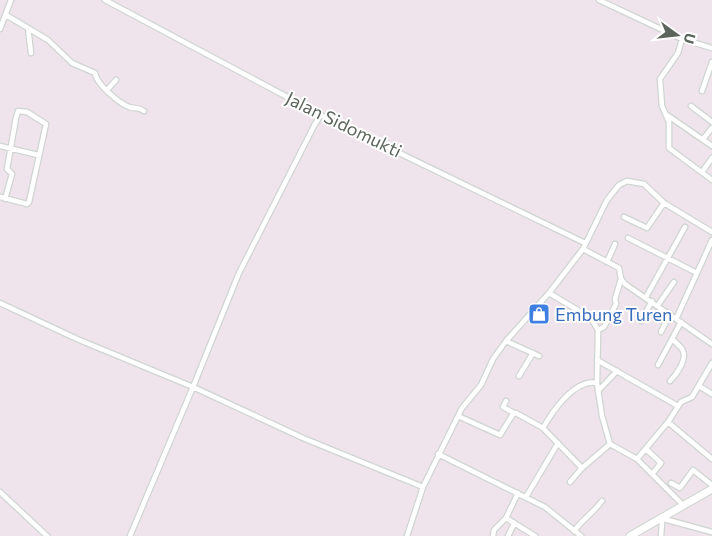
<svg xmlns="http://www.w3.org/2000/svg" width="712" height="536" font-family="Commissioner,sans-serif">
  <rect width="100%" height="100%" fill="#efe3ec"/>
  <g fill="none" stroke-linecap="round" stroke-linejoin="round">
    <g stroke="#cfd6d0" stroke-width="7">
      <path id="street" d="M105 0 321 115 585 243
        M599 0 682 39 712 48
        M6 15 48 40 72 63 95 73C96 84 119 103 129 107 135 109 138 107 144 111
        M28 28 31 53
        M0 29 11 0
        M682 39 678 53 660 79 662 106 669 122V148L712 180
        M107 90 116 80
        M702 91 712 62
        M691 106 712 122
        M667 115 712 146
        M703 139 712 128
        M0 146 38 155
        M702 172 712 158
        M0 197 27 204 29 202 46 124 27 112 18 111 16 118 7 169 12 174 5 199
        M624 217 647 228 664 203
        M628 238 697 273
        M583 249 619 268 621 279 625 284 712 344
        M607 262 615 244
        M549 293 591 318 598 330 597 383 602 416 610 444 637 459 683 505
        M646 297 685 227
        M0 303 77 339 193 387 239 273 315 124 321 115
        M658 305 674 282
        M676 319 712 240
        M641 321 652 301
        M598 330 604 327 616 304 615 299 621 279
        M661 332 670 314
        M672 339 681 322
        M506 341 539 356
        M597 360 678 406
        M658 365 672 339C675 342 682 347 683 351 687 360 676 375 670 381
        M519 376 533 353
        M699 386 712 394
        M598 391 617 371
        M506 401 503 407 514 413
        M458 416 500 435 513 414 516 413 543 428 582 468
        M668 422 712 459
        M543 428C552 412 575 378 597 383
        M646 449 661 463 652 474
        M438 454 545 507 581 536
        M637 459 668 422 681 402 692 397 712 363
        M570 482 582 468 610 444
        M671 483 680 488 693 470 712 485
        M0 492 47 536
        M526 497 558 443
        M506 518 535 536
        M664 519 712 532
        M574 531C583 519 593 513 602 501
        M130 536 193 387 303 438 423 487
        M407 536 423 487 462 408 481 385 493 359 506 341 549 293 583 249 607 200 619 185 627 181 644 184 664 203 712 232
        M493 536 494 530 506 518 518 493
        M508 536 514 524
        M661 536 662 523"/>
    </g>
    <g stroke="#cdd7ce" stroke-width="9">
      <path id="secondary" d="M630 536 712 489"/>
    </g>
    <use href="#street" stroke="#fff" stroke-width="4.5"/>
    <use href="#secondary" stroke="#fff" stroke-width="7"/>
  </g>
  <defs>
    <g id="shop-square" transform="scale(1.125)"><rect x="-9" y="-9" width="18" height="18" rx="4" fill="#3f7fe0" stroke="#fff"/><path d="M-5-2.5h2.3a2.7 3.5 0 0 1 5.4 0H5L5.5 6h-11ZM-1.5-2.5h3a1.5 2.3 0 0 0-3 0Z" fill="#fff"/></g>
  </defs>
  <g fill-rule="evenodd">
    <use href="#shop-square" x="539" y="314"/>
  </g>
  <g text-anchor="middle" dominant-baseline="central" stroke-width="4" stroke-linejoin="round" paint-order="stroke">
    <g font-size="18" fill="#5b655b" stroke="#fff">
      <text transform="translate(344 124) rotate(26)">Jalan Sidomukti</text>
    </g>
    <g font-size="18" fill="#366cbe" stroke="#fff" text-anchor="start">
      <text x="555" y="314">Embung Turen</text>
    </g>
  </g>
  <g transform="translate(677 35) rotate(105)" stroke="#ffffff" stroke-width="4" paint-order="stroke">
  <path d="M0-4L9 19L0 12L-9 19Z" fill="#5b655b"/>
  <text y="-8" font-size="14" font-weight="bold" text-anchor="middle" fill="#5b655b">U</text>
  </g>
</svg>
